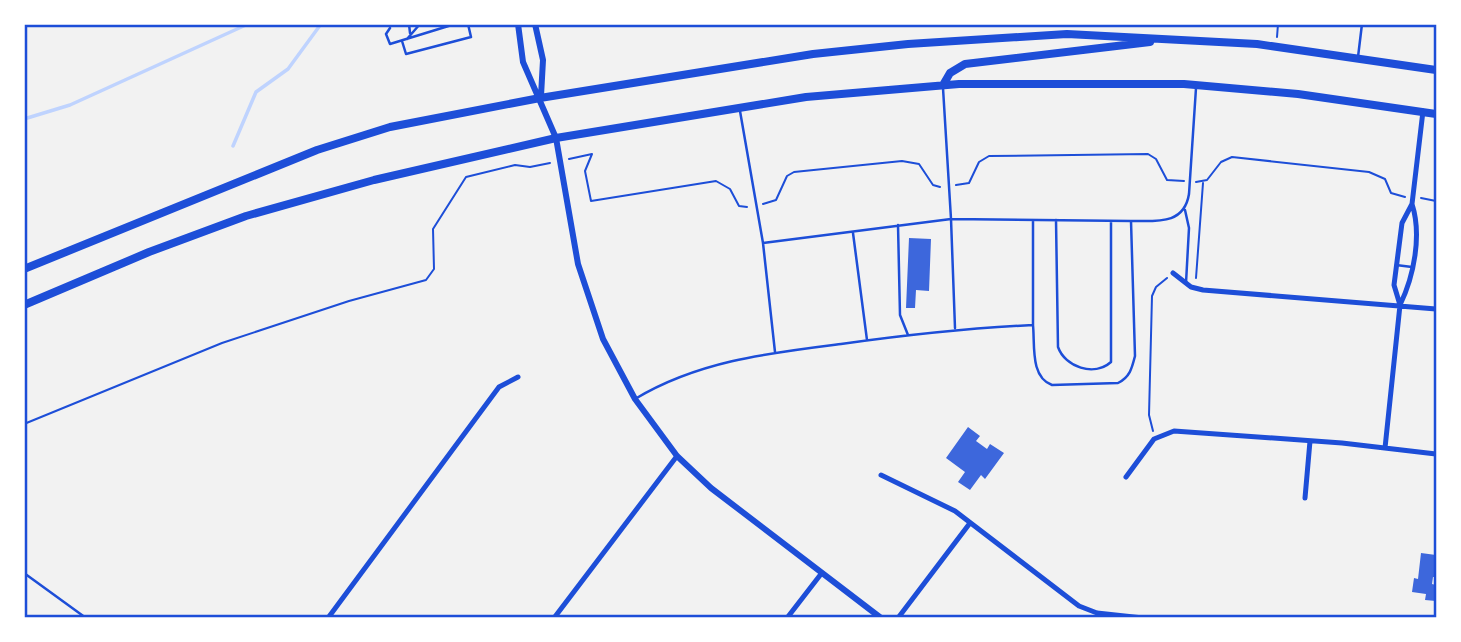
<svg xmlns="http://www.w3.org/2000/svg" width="1461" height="642" font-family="Montserrat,sans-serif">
  <rect width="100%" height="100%" fill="#f2f2f2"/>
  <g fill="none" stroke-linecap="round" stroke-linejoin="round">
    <path stroke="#bfd3fe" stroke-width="3.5" d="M24 119 70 105 248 24
      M233 146 256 92 288 69 321 24"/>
  </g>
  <path fill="#3d67dc" d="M909 238 931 239 929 291 916 290 915 308H906Z
    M968 427 980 436 976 441 987 449 990 444 1004 453 985 479 981 475 970 490 958 482 965 472 946 458Z
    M1421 553 1436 555V577H1433L1432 584 1436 585V601L1425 600 1426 594 1412 592 1414 578 1418 579Z"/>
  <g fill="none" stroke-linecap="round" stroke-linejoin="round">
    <path stroke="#1d4ed8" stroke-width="2" d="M1277 37 1278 24
      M569 159 592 154 585 171 591 201 716 181 730 189 739 206 747 207
      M1196 182 1207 180 1221 162 1232 157 1369 172 1385 179 1391 193 1405 197
      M956 185 969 183 979 162 989 156 1148 154 1156 159 1167 180 1184 181
      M1421 198 1436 201
      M763 204 776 200 787 176 794 172 902 161 919 164 933 185 940 187
      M1196 278 1203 183
      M24 424 222 343 349 301 426 280 434 269 433 229 466 177 515 165 530 167 550 163
      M1153 431 1149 415 1152 296 1156 287 1167 278"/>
    <path stroke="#1d4ed8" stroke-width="2.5" d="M409 24 410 33
      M390 28 386 34 390 44 455 24
      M407 39 420 24
      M402 41 406 54 471 37 468 24
      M1358 57 1362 24
      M943 88 951 219 1131 221
      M740 111 763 243 775 352
      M1185 210 1189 228 1186 283
      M1033 220V325
      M1056 220 1058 347C1065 367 1094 377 1111 362V221
      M898 225 900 315 908 335
      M853 233 867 340
      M763 243 951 219 955 328
      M1396 265 1412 267
      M635 399C698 361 769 353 841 344 905 335 969 328 1033 325 1035 345 1030 377 1052 385L1118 383C1130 377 1132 368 1135 356L1131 221C1157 221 1184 225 1189 194L1196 88
      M24 573 86 618"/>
    <path stroke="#1d4ed8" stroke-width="5" d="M1173 273 1191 287 1203 290 1436 309
      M1400 305 1394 285 1402 223 1412 204 1423 111
      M1385 448 1400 305C1414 276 1422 235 1412 204
      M881 475 955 511 1079 606 1097 613 1143 618
      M1126 477 1154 439 1174 431 1342 443 1436 454
      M1305 498 1310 441
      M328 618 499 387 518 377
      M554 618 677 456
      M787 618 821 574
      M898 618 970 523"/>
    <path stroke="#1d4ed8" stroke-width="6" d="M518 24 523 62 556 138 578 264 603 339 635 399 677 456 711 488 881 618
      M535 24 543 60 541 96"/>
    <path stroke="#1d4ed8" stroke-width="8" d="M943 85 950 73 965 64 1150 42
      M24 269 317 150 390 127 540 98 813 54 908 44 1067 34 1257 44 1436 70
      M24 305 149 252 246 216 374 180 556 138 806 97 959 84H1184L1298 94 1436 114"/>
  </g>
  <rect width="1461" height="642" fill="none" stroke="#ffffff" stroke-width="52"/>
  <rect x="26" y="26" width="1409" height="590" fill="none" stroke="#1d4ed8" stroke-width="2.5"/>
</svg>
